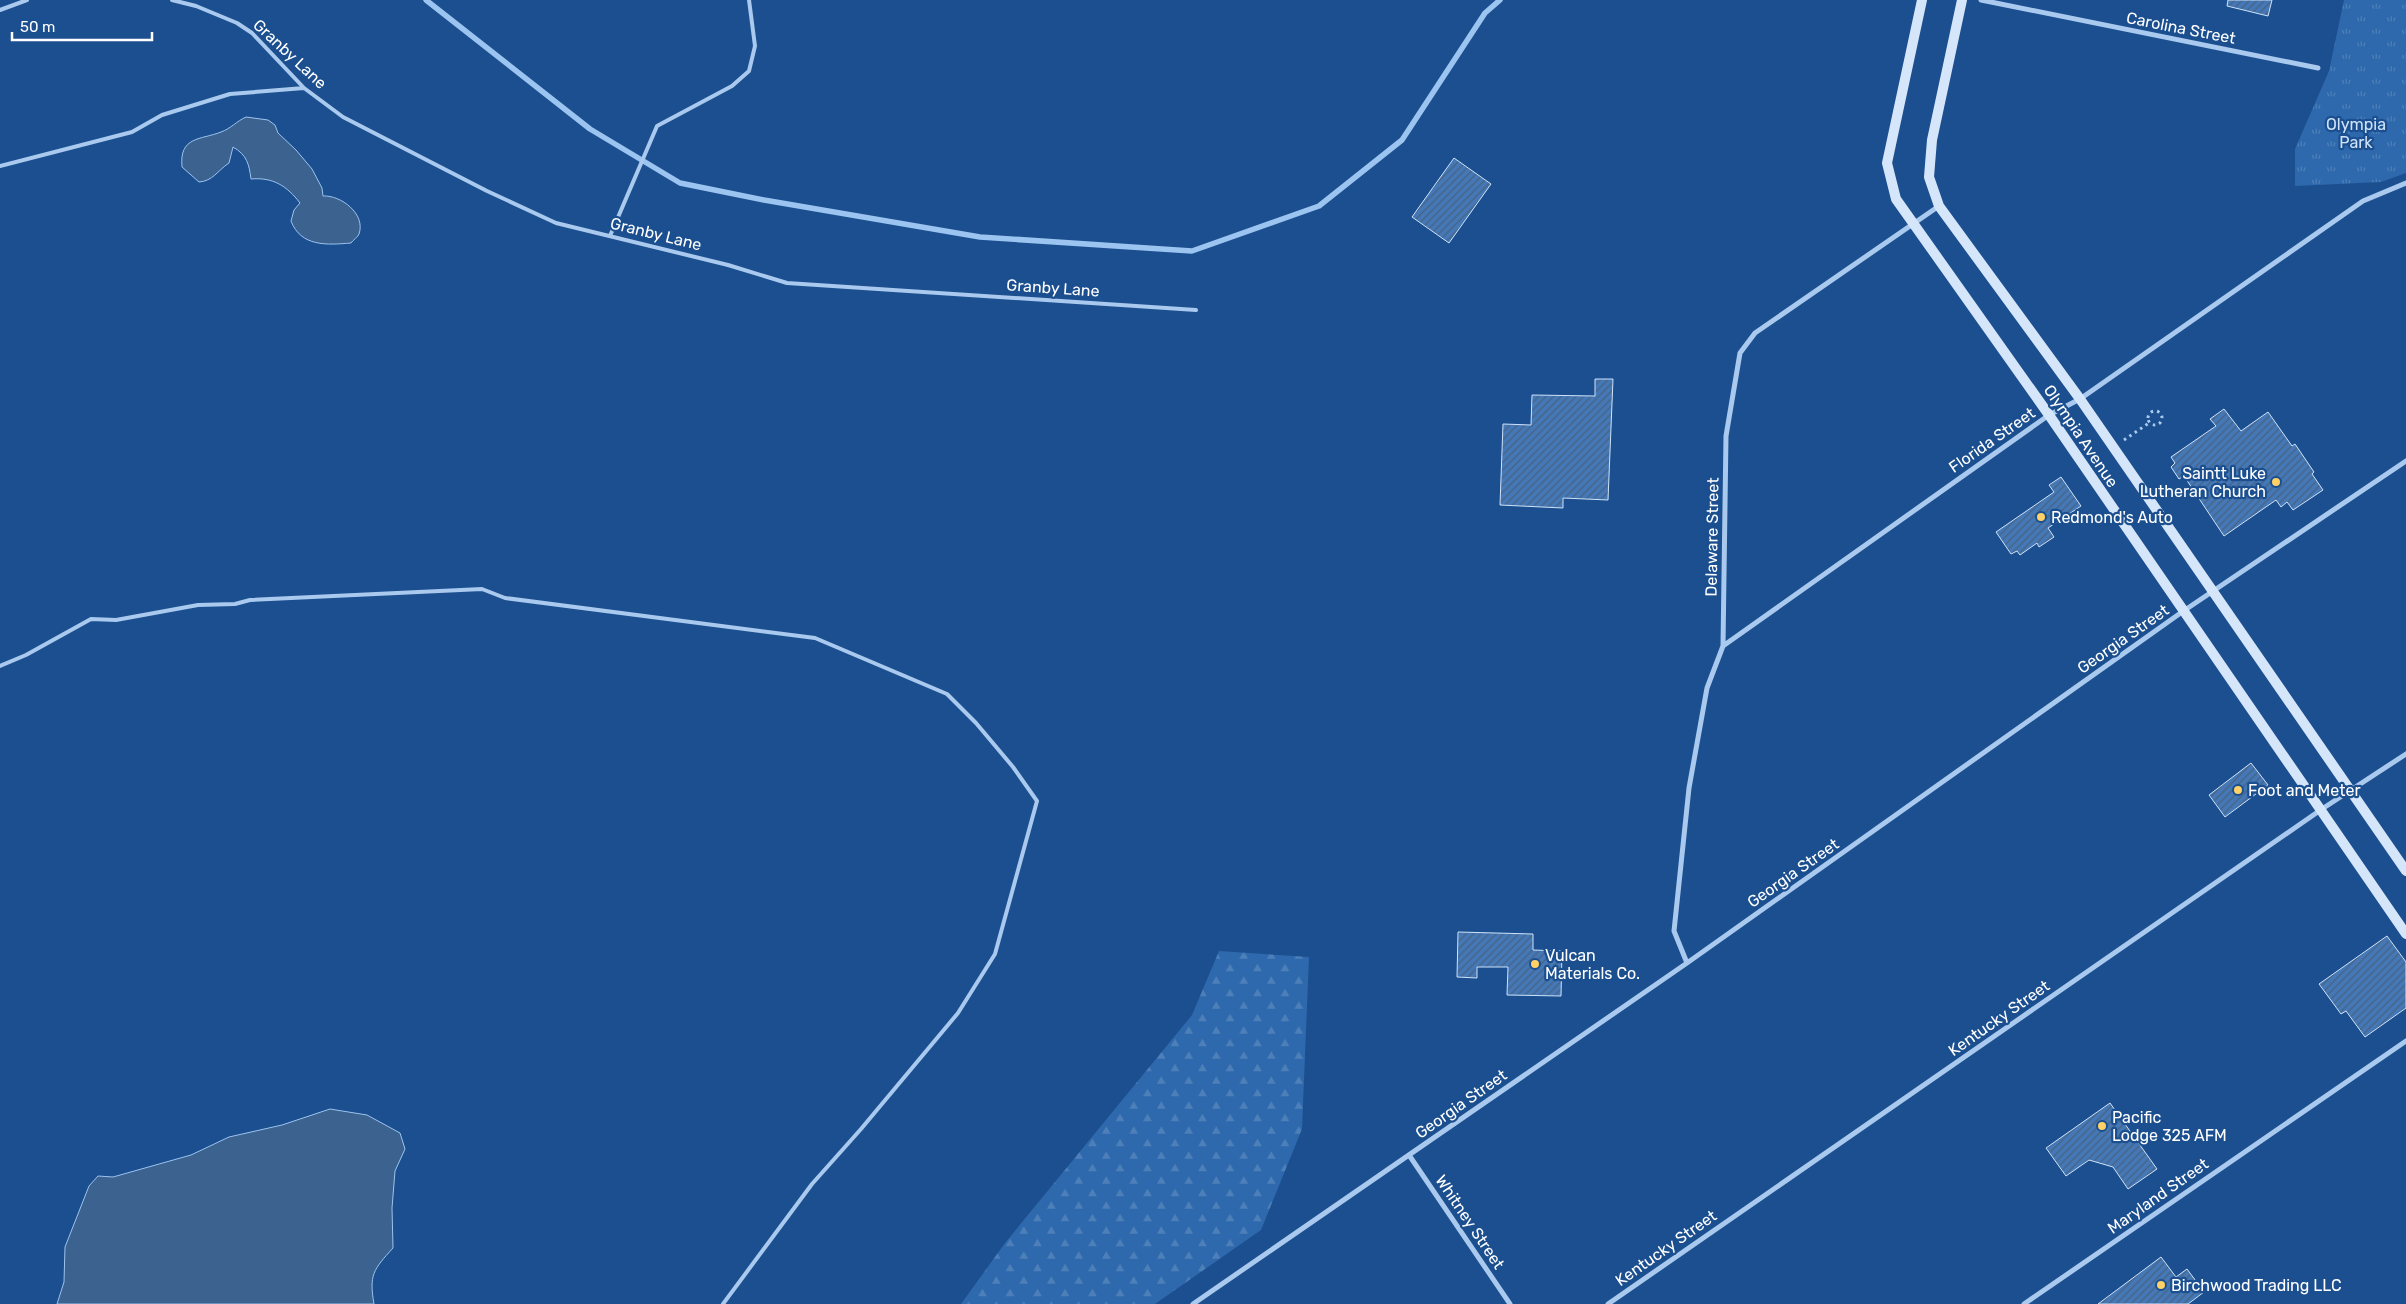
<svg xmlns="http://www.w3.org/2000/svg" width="2406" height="1304" font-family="Rubik,sans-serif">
  <defs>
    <pattern id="forest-firs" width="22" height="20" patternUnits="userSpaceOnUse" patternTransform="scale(1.25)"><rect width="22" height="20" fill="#2e69ad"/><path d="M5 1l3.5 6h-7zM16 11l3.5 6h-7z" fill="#4d80b9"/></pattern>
    <pattern id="park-tufts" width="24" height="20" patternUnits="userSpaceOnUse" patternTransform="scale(1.25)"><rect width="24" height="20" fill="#2e69ad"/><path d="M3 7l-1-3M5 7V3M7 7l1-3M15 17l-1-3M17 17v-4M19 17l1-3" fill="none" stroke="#4d80b9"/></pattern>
    <pattern id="building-hatch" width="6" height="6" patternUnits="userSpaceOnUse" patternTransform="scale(1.25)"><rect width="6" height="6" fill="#4478b7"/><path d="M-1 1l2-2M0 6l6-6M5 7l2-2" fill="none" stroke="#486282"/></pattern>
  </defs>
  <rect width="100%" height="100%" fill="#1b4f8f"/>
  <path fill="url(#forest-firs)" d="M1219 951 1309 957 1302 1129 1261 1230 1155 1304H961L1005 1243 1192 1015Z"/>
  <path fill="url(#park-tufts)" d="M2344 0H2406V173L2381 182 2295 186V149L2329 71Z"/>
  <path fill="#3c6290" stroke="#9cc4f0" d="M246 117 268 120 275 125 278 133 296 150 312 169 322 188 323 196C341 195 366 214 359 234 358 237 353 240 351 243 327 245 301 247 291 221L294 210 300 203C287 186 273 177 251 179 249 164 247 155 233 147L229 163C217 171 213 181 199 182L182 167C179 136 201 140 221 132 230 129 237 121 246 117Z
    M330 1109 367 1115 400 1133 405 1149 395 1171 392 1208 393 1248C373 1270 369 1275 374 1304H57L64 1282 65 1247 89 1186 98 1176 113 1177 191 1155 229 1137 282 1125Z"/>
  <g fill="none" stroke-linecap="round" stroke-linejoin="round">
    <path stroke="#9cc4f0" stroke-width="5.5" d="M426 0 590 129 680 183 764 200 980 237 1192 251 1319 206 1402 140 1485 13 1500 0"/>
  </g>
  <path fill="url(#building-hatch)" stroke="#cfe3fa" d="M2228 0H2272L2268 16 2227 6Z
    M1454 158 1491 184 1449 243 1412 217Z
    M1595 379H1613L1608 500 1563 498V508L1500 505 1503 424 1531 425 1532 395 1595 396Z
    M2224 409 2241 431 2268 412 2292 446 2295 444 2314 472 2312 474 2323 490 2293 510 2287 502 2281 507 2276 500 2224 536 2184 476 2179 479 2171 467 2175 463 2171 457 2216 426 2210 419Z
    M2061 477 2081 506 2048 528 2054 537 2039 547 2037 543 2020 555 2017 551 2011 554 1996 532 2054 492 2049 485Z
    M2251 763 2268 785 2225 817 2209 795Z
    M1458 932 1533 934V950L1562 951 1561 996 1507 995 1508 967H1477V978L1457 977Z
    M2387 936 2406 962V1008L2365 1037 2346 1011 2341 1014 2319 984Z
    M2110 1103 2157 1169 2128 1189 2113 1167 2089 1160 2066 1176 2046 1148Z
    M2161 1257 2176 1277 2187 1269 2204 1292 2188 1304H2098Z"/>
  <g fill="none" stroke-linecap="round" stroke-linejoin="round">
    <path stroke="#a9c9ee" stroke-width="3" stroke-dasharray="2.5 4" stroke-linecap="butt" d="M2148 418a7 7 0 1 1 14 0a7 7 0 1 1-14 0Z
      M2124 440 2149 423"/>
    <path stroke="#a9c9ee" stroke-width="4" d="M172 0 196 6 237 23 252 33 304 88 343 117 487 191 556 223 728 265 787 283 1196 310
      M0 10 27 0
      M0 166 132 132 162 115 230 94 304 88
      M610 236 657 126 732 86 749 71 755 46 749 0
      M0 666 26 655 91 619 116 620 198 605 235 604 250 600 482 589 505 598 815 638 947 694 976 723 1013 767 1037 801 995 954 958 1013 861 1129 812 1184 723 1304"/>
    <path stroke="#a9c9ee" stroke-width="5" d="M1981 0 2318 68
      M1723 646 2049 415 2080 399 2363 201 2406 183
      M1687 963 1674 931 1689 788 1707 688 1723 646 1726 436 1740 353 1755 333 1939 206
      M1409 1155 1510 1304
      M1193 1304 1687 963 2182 612 2406 461
      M1608 1304 2322 809 2406 754
      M2024 1304 2406 1041"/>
    <path stroke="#d6e6fa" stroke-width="10" d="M1922 0 1887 163 1896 199 2049 415 2406 934
      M1962 0 1932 140 1929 177 1939 206 2080 399 2406 871"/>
  </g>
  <g fill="#ffd166" stroke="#1b4f8f" stroke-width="2">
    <circle cx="2276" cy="482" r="5"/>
    <circle cx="2041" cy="517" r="5"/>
    <circle cx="2238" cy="790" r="5"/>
    <circle cx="1535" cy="964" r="5"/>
    <circle cx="2102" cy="1126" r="5"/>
    <circle cx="2161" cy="1285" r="5"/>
  </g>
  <g text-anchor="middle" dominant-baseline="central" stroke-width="4.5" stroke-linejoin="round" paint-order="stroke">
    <g font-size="16" fill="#fff" stroke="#1b4f8f">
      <text transform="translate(2181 28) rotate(11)">Carolina Street</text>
      <text transform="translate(290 54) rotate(43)">Granby Lane</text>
      <text transform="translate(656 234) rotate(14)">Granby Lane</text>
      <text transform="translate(1053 288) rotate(4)">Granby Lane</text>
      <text transform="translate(2081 436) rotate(56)">Olympia Avenue</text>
      <text transform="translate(1992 440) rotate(-35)">Florida Street</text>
      <text transform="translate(1712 537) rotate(-89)">Delaware Street</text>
      <text transform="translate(2123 639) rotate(-35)">Georgia Street</text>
      <text transform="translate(1793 873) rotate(-35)">Georgia Street</text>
      <text transform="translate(1999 1018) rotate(-35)">Kentucky Street</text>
      <text transform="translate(1461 1104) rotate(-35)">Georgia Street</text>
      <text transform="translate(2158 1196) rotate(-35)">Maryland Street</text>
      <text transform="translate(1470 1222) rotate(56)">Whitney Street</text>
      <text transform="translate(1666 1248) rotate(-35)">Kentucky Street</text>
    </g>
    <g font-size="16" fill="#cfe3fa" stroke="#1b4f8f">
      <text x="2356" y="124">Olympia<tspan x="2356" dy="18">Park</tspan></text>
    </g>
    <g font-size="16" fill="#fff" stroke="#1b4f8f" text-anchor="start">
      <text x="2266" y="473" text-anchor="end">Saintt Luke<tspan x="2266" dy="18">Lutheran Church</tspan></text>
      <text x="2051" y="517">Redmond's Auto</text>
      <text x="2248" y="790">Foot and Meter</text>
      <text x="1545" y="955">Vulcan<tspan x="1545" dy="18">Materials Co.</tspan></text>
      <text x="2112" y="1117">Pacific<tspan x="2112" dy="18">Lodge 325 AFM</tspan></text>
      <text x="2171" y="1285">Birchwood Trading LLC</text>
    </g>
  </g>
  <path d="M12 32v8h140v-8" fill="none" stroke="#ffffff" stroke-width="2.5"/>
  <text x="20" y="32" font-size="15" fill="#ffffff" stroke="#1b4f8f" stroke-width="4" paint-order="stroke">50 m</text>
</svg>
